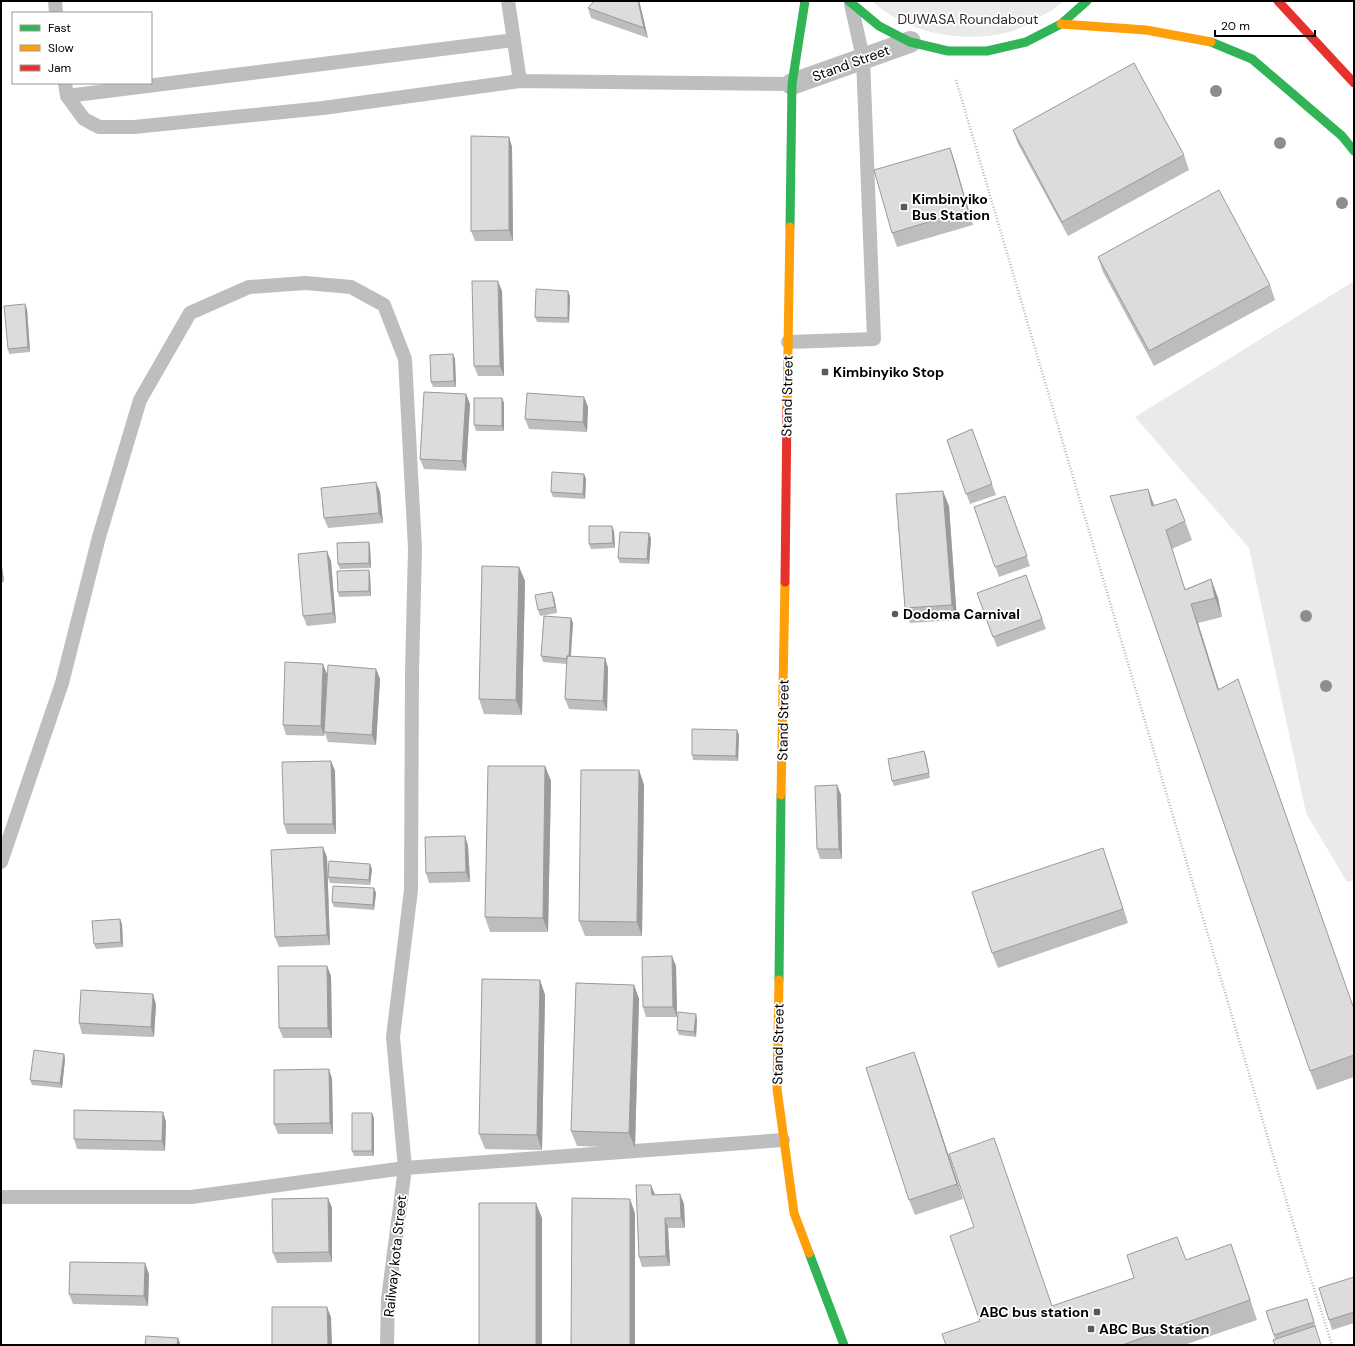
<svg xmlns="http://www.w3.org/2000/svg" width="1355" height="1346" font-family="'DM Sans',sans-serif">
  <rect width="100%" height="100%" fill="#fff"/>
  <path fill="#eaeaea" d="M872 1H1063C1056 9 1047 13 1037 18 1031 22 1023 27 1016 30 971 45 907 35 872 1Z
    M1354 281V880L1347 882 1306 813 1249 548 1135 417Z"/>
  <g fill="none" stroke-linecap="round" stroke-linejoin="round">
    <path stroke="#b8b8b8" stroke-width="2.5" stroke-dasharray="1 2" stroke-linecap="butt" d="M956 80 1290 1213 1332 1345"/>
    <path stroke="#bebebe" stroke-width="14" d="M55 1 56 13
      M508 1 520 81
      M65 83 67 96 84 119 99 127H134L323 108 520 81 792 84
      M67 96 514 40
      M788 342 874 339 863 58 851 4
      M1 862 62 683 99 537 140 400 190 313 249 287 305 283 351 287 384 305 405 359 415 549 412 672 411 890 393 1037 405 1168 388 1299 387 1345
      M1 1197H191L405 1168 783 1140"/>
    <path stroke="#bebebe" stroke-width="22" d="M792 84 910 42"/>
    <path stroke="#30b455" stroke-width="9" d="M849 1 879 26 910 42 948 51H987L1026 42 1061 24 1087 1
      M1211 42 1252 59 1342 136 1354 151
      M790 227 792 84 805 1
      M779 980 781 795
      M809 1253 844 1345"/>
    <path stroke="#ff9f0a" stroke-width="9" d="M1061 24 1146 30 1211 42
      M787 409 790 227
      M781 795 785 582
      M779 980 777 1089 794 1213 809 1253"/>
    <path stroke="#e5322d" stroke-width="9" d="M1278 1 1354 83
      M785 582 787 409"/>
  </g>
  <g fill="#8d8d8d">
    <circle cx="1216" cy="91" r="6"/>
    <circle cx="1280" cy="143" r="6"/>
    <circle cx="1342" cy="203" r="6"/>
    <circle cx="1306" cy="616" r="6"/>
    <circle cx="1326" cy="686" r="6"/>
  </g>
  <path fill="#bdbdbd" d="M594 1H639L648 38 591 18 588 8Z
    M1013 130 1184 155 1189 170 1068 236 1018 144Z
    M509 137 512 147 513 241H475L471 231Z
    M950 148 955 163 973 225 897 247 892 233Z
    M1098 257 1270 285 1275 300 1154 366 1103 272Z
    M502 291 504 376H478L474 366Z
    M570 296 569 323 537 322 535 317Z
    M27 309 30 352 9 354 8 349Z
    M453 354 455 359 456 387H433L431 382Z
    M466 394 470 404 466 471 424 469 420 459Z
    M584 397 588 407 587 432 529 429 525 419Z
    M502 398 504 403V431H476L474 425Z
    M972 429 996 495 970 504 947 440Z
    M584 474 586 479 585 499 553 497 551 492Z
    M376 482 380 492 383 523 328 528 324 518Z
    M1148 489 1154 505 1185 521 1192 540 1172 549 1185 589 1211 579 1218 598 1222 617 1198 623 1219 690 1354 1009V1077L1317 1090 1310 1071Z
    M1005 496 1030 566 999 577 974 507Z
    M949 506 957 620 910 623 905 608Z
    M614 531 615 548 591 549 589 544Z
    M649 533 651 539 649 564 620 563 618 558Z
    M369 542 370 547 371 568 340 569 338 564Z
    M1 559 4 582 1 583Z
    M331 561 336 623 307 626 303 616Z
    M519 567 525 581 522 715 484 714 479 699Z
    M369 570 370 575 371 596 339 597 338 592Z
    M1026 575 1046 629 997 647 977 593Z
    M554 597 557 613 540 616 538 610Z
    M571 618 573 623 571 656 605 658 608 668 607 711 569 709 565 699 567 664 543 662 541 656Z
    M376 669 380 679 376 745 328 742 325 733 324 736 286 735 283 725 327 674 325 720Z
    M737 730 739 735 738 761 693 760 692 755Z
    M924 751 926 756 930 778 894 786 892 781Z
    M331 761 335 771 336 834H287L284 824Z
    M545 766 551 781 548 932H490L485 917Z
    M639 770 644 785 642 936H585L579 921Z
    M837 785 841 795 842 859H820L817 849Z
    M465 836 468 846 470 882 429 883 426 873Z
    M327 857 330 945 279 947 275 937Z
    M1108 863 1128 923 998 968 992 953Z
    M372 869 370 885 330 883 328 877Z
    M374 888 376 893 374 910 334 907 332 902Z
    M120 919 122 924 123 947 96 949 94 944Z
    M327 966 331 976 332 1038H283L279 1028Z
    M676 966 677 1017H646L643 1007Z
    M540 980 545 995 542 1150 485 1149 479 1134Z
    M634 985 639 999 635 1148 577 1146 571 1131Z
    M156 1004 154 1037 82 1034 79 1023Z
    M697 1019 696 1037 679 1035 677 1030Z
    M64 1054 65 1059 62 1088 32 1085 30 1080Z
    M919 1066 963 1199 915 1215 909 1200Z
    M329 1069 332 1079 333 1134H278L274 1124Z
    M163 1112 166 1122 165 1151 77 1149 74 1139Z
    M374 1118V1156H354L352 1151Z
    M651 1185 655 1195 680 1194 684 1204 685 1228H668L670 1266 642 1267 639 1257Z
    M328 1198 332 1208V1262L277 1263 273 1253Z
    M1186 1260 1238 1264 1257 1320 1184 1345H946L1053 1306Z
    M149 1274 148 1306 73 1304 69 1294Z
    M1354 1277V1323L1332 1330 1329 1320Z
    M1307 1299 1316 1327 1275 1339 1266 1311Z"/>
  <path fill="#9a9a9a" d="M638 1H639L640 4 648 38 644 28Z
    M509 137 512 147 513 241 509 230Z
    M950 148 955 163 973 225 968 210Z
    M498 281 502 291 504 376 500 366Z
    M568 291 570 296 569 323 568 318Z
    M25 304 27 309 30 352 28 347Z
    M453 354 455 359 456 387 454 381Z
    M466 394 470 404 466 471 462 461Z
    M584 397 588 407 587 432 583 422Z
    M502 398 504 403V431L502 426Z
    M584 474 586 479 585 499 583 494Z
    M376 482 380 492 383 523 379 513Z
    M1148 489 1155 508 1152 506Z
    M943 491 949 506 957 620 952 605Z
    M612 526 614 531 615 548 613 543Z
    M649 533 651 539 649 564 647 559Z
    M369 542 370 547 371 568 369 563Z
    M327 551 331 561 336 623 333 613Z
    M1 559 4 582 2 577 1 568Z
    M519 567 525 581 522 715 516 700Z
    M369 570 370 575 371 596 369 591Z
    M1211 579 1218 598 1222 617 1215 598Z
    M552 592 554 597 557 613 555 607Z
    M1191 604 1198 623 1225 709 1218 690Z
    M571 618 573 623 570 664 569 659Z
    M605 658 608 668 607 711 603 701Z
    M323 664 327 674 324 736 321 726Z
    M376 669 380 679 376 745 372 735Z
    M737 730 739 735 738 761 736 756Z
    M924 751 926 756 930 778 929 773Z
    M331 761 335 771 336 834 333 824Z
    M545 766 551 781 548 932 543 918Z
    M639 770 644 785 642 936 637 922Z
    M837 785 841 795 842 859 839 849Z
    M465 836 468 846 470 882 466 872Z
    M323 847 327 857 330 945 327 935Z
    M1103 848 1128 923 1123 909Z
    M370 864 372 869 370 885 369 880Z
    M374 888 376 893 374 910 373 905Z
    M120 919 122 924 123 947 121 942Z
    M672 956 676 966 677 1017 673 1007Z
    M327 966 331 976 332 1038 328 1028Z
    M540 980 545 995 542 1150 537 1135Z
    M634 985 639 999 635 1148 629 1133Z
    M153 994 156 1004 154 1037 151 1027Z
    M696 1014 697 1019 696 1037 694 1032Z
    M914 1052 919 1066 963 1199 957 1184Z
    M64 1054 65 1059 62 1088 60 1083Z
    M329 1069 332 1079 333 1134 330 1123Z
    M163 1112 166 1122 165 1151 162 1141Z
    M372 1113 374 1118V1156L372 1151Z
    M651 1185 655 1195H652Z
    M680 1194 684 1204 685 1228 681 1218Z
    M328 1198 332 1208V1262L329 1252Z
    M630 1199 635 1213V1345H630Z
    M536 1203 542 1218V1345H536Z
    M665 1218 668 1228 670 1266 666 1256Z
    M1231 1244 1238 1264 1257 1320 1250 1300Z
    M145 1263 149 1274 148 1306 144 1296Z
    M327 1307 331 1317 332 1345H328Z
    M178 1338 180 1343V1345H177Z"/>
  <path fill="#dcdcdc" stroke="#9a9a9a" d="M594 1H638L644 28 588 8Z
    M1134 63 1184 155 1062 222 1013 130Z
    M471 136 509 137V230L471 231Z
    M950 148 968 210 892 233 874 170Z
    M1219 190 1270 285 1149 351 1098 257Z
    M472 281H498L500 366H474Z
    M536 289 568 291V318L535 317Z
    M25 304 28 347 8 349 4 306Z
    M453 354 454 381 431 382 430 355Z
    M424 392 466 394 462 461 420 459Z
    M527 393 584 397 583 422 525 419Z
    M474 398H502V426L474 425Z
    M972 429 992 484 966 494 947 440Z
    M552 472 584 474 583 494 551 492Z
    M376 482 379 513 324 518 321 488Z
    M1148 489 1152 506 1176 499 1185 521 1166 530 1185 590 1211 579 1215 598 1191 604 1218 690 1238 679 1354 1009V1055L1310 1071 1110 496Z
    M943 491 952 605 905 608 896 494Z
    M1005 496 1027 556 995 567 974 507Z
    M589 526H612L613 543 589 544Z
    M620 532 649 533 647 559 618 558Z
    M369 542V563L338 564 337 543Z
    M327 551 333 613 303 616 298 554Z
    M482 566 519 567 516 700 479 699Z
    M1 568 2 577 1 578Z
    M369 570V591L338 592 337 571Z
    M1026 575 1042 619 993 637 977 593Z
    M552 592 555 607 538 610 535 595Z
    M544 616 571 618 569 656H567V659L541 656Z
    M567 656 605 658 603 701 565 699Z
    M285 662 323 664 321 726 283 725Z
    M328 665 376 669 372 735 324 732Z
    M692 729 737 730 736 756 692 755Z
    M924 751 929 773 892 781 888 759Z
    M331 761 333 824H284L282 762Z
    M488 766H545L543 918 485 917Z
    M581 770H639L637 922 579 921Z
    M837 785 839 849H817L815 786Z
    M465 836 466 872 426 873 425 837Z
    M323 847 327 935 275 937 271 850Z
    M1103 848 1123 909 992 953 972 892Z
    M329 861 370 864 369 880 328 877Z
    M333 886 374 888 373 905 332 902Z
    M120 919 121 942 94 944 92 921Z
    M672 956 673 1007H643L642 957Z
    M278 966H327L328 1028H279Z
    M482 979 540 980 537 1135 479 1134Z
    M576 983 634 985 629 1133 571 1131Z
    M81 990 153 994 151 1027 79 1023Z
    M678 1012 696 1014 694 1032 677 1030Z
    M34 1050 64 1054 60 1083 30 1080Z
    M914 1052 957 1184 909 1200 866 1068Z
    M329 1069 330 1123 274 1124V1070Z
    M74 1110 163 1112 162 1141 74 1139Z
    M352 1113H372V1151H352Z
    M994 1138 1052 1306 1134 1278 1127 1255 1177 1237 1186 1260 1231 1244 1250 1300 1122 1345H946L942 1334 980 1321 950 1236 974 1227 949 1154Z
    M636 1185H651L652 1195 680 1194 681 1218H665L666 1256 639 1257Z
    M328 1198 329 1252 273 1253 272 1199Z
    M572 1198 630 1199V1345H571Z
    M479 1203H536V1345H479Z
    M70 1262 145 1263 144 1296 69 1294Z
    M1354 1277V1312L1329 1320 1319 1288Z
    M1307 1299 1314 1322 1274 1335 1266 1311Z
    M272 1307H327L328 1345H272Z
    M1315 1326 1321 1345H1275L1273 1340Z
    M146 1336 178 1338 177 1345H145Z"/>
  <g fill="#595959" stroke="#fff" stroke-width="1.5">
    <rect x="900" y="203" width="8" height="8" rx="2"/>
    <rect x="821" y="368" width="8" height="8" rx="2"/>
    <circle cx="895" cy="614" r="4"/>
    <rect x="1093" y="1308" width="8" height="8" rx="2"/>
    <rect x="1087" y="1325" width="8" height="8" rx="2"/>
  </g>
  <g text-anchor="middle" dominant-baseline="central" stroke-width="3.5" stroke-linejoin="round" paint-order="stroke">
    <g font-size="14" fill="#2f2f2f" stroke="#fff">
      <text x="968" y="19">DUWASA Roundabout</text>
    </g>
    <g font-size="14" fill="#000" stroke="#fff">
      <text transform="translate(851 63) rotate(-20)">Stand Street</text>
      <text transform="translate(787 396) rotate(-89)">Stand Street</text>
      <text transform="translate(783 720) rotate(-89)">Stand Street</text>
      <text transform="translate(778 1044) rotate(-89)">Stand Street</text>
      <text transform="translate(395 1256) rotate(-84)">Railway kota Street</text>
    </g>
    <g font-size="14" font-weight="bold" fill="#000" stroke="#fff" text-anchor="start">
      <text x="912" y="199">Kimbinyiko<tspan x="912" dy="16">Bus Station</tspan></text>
      <text x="833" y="372">Kimbinyiko Stop</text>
      <text x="903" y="614">Dodoma Carnival</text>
      <text x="1089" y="1312" text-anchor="end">ABC bus station</text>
      <text x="1099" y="1329">ABC Bus Station</text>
    </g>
  </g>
  <rect width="1355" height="1346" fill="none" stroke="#000000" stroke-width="4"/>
  <rect x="12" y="12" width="140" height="72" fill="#ffffff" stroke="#999999"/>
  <rect x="20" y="25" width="20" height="6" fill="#30b455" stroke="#999999"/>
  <text x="48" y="32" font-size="12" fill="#000000">Fast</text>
  <rect x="20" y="45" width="20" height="6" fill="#ff9f0a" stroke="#999999"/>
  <text x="48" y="52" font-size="12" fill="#000000">Slow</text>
  <rect x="20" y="65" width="20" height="6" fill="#e5322d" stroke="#999999"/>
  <text x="48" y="72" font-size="12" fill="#000000">Jam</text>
  <path d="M1215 30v6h100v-6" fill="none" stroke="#000000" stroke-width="2"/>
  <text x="1221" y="30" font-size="12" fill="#000000" stroke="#ffffff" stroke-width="3" paint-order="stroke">20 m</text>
</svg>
